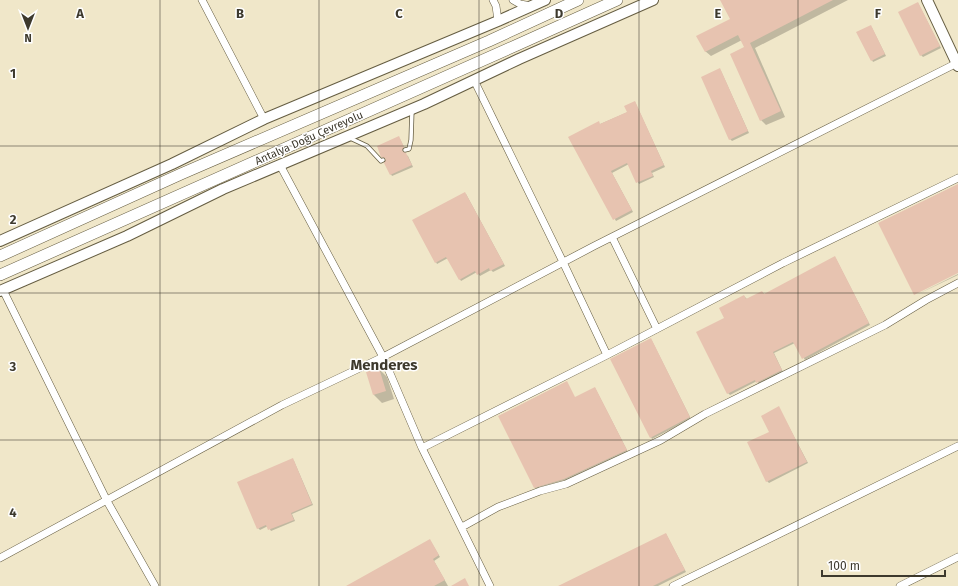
<svg xmlns="http://www.w3.org/2000/svg" width="958" height="586" font-family="'Fira Sans',sans-serif">
  <rect width="100%" height="100%" fill="#f0e7c9"/>
  <path fill="#0003" d="M721 0H848L755 48 785 117 766 125 761 120 746 48 742 40 711 56 705 51 731 19Z
    M918 3 941 48 923 57 921 55Z
    M872 28 886 56 873 62 872 60Z
    M721 71 749 133 732 141 730 139Z
    M635 102 665 167 652 173 654 177 639 184 629 164 612 173 633 212 616 221 570 137 628 112Z
    M400 139 405 149 403 153 408 156 413 167 392 176 385 163Z
    M466 194 505 266 493 272 491 270 480 276 477 272 461 281 448 258 437 264 436 262Z
    M836 259 870 325 805 360 795 343 774 353 783 372 759 384 757 381 730 395 728 393 725 318 744 296 747 299 762 292 765 295Z
    M958 274V275L916 295Z
    M652 341 691 419 652 439 651 437Z
    M379 369 387 377 394 399 382 403 374 395Z
    M595 388 628 452 566 481 536 489 535 487Z
    M779 408 808 463 769 483 767 481 770 432Z
    M294 461 313 505 292 514 295 521 271 531 268 526 260 530 258 528Z
    M666 534 686 572 658 586H561Z
    M431 542 440 557 434 561 448 586H356Z"/>
  <path fill="#e7c3b0" d="M720 0H833L750 43 781 111 760 121 730 54 744 47 738 35 705 52 696 36 730 19Z
    M918 2 940 46 920 56 898 12Z
    M871 25 885 54 871 61 856 32Z
    M720 68 748 131 729 140 701 77Z
    M635 101 664 165 651 171 653 176 636 183 627 163 611 171 632 210 613 220 568 137 599 121 600 124 627 112 624 106Z
    M399 136 404 147 402 151 406 153 412 165 390 175 384 163 386 159 381 157 377 146Z
    M958 184V273L914 295 878 223Z
    M465 192 504 264 490 271 489 268 477 275 475 271 459 280 446 257 435 263 412 220Z
    M835 256 869 323 802 359 793 342 773 352 782 370 756 383 755 380 727 394 696 332 724 318 719 308 744 295 746 299 762 291 764 294Z
    M651 338 690 417 650 438 610 359Z
    M379 368 386 391 373 395 366 372Z
    M567 381 575 397 595 387 627 450 564 479 534 488 498 416Z
    M779 406 807 462 766 482 747 442 769 432 761 416Z
    M293 458 312 504 291 513 294 520 268 530 266 525 257 529 237 482Z
    M666 533 685 570 653 586H558Z
    M430 539 439 555 433 559 445 580 434 586H346Z
    M465 578 469 586H451Z"/>
  <g fill="none" stroke-linecap="round" stroke-linejoin="round">
    <g stroke="#655d42" stroke-width="5">
      <path id="lane" d="M350 138 367 146 381 161 383 160
        M405 150 409 149 411 140 412 110"/>
    </g>
    <g stroke="#655d42" stroke-width="8">
      <path id="street" d="M202 0 264 119
        M493 0 496 6 498 21
        M513 0 520 4 531 6
        M474 80 563 262 607 355
        M280 165 383 357 422 448 490 586
        M612 237 657 329
        M3 290 107 501 155 586
        M422 448 607 355 783 263 958 178
        M462 527 498 507 540 491 566 484 661 440 705 414 885 325 926 300 958 283
        M0 558 282 405 383 357 594 246 957 63
        M673 586 958 446
        M900 586 958 557"/>
    </g>
    <g stroke="#655d42" stroke-width="12">
      <path id="secondary" d="M927 0 958 66
        M0 241 172 164 264 119 498 21 545 0
        M0 291 127 236 223 189 424 104 519 59 653 0"/>
    </g>
    <g stroke="#655d42" stroke-width="12">
      <path id="primary" d="M0 256 181 174 489 41 578 0
        M0 275 517 45 617 0"/>
    </g>
    <use href="#lane" stroke="#fff" stroke-width="3.5"/>
    <use href="#street" stroke="#fff" stroke-width="7"/>
    <use href="#secondary" stroke="#fff" stroke-width="10"/>
    <use href="#primary" stroke="#fff" stroke-width="11"/>
  </g>
  <path fill="none" stroke="#3d392d" stroke-width="1" stroke-opacity="0.55" d="M160 0V586M319 0V586M479 0V586M639 0V586M798 0V586M0 146H958M0 293H958M0 440H958"/>
  <g text-anchor="middle" dominant-baseline="central" stroke-width="3" stroke-linejoin="round" paint-order="stroke">
    <g font-size="11" fill="#3d392d" stroke="#fff">
      <text transform="translate(309 138) rotate(-24)">Antalya Doğu Çevreyolu</text>
    </g>
    <g font-size="15" font-weight="bold" fill="#3d392d" stroke="#fff">
      <text x="384" y="365">Menderes</text>
    </g>
  </g>
  <g font-size="13" text-anchor="middle" font-weight="bold" fill="#3d392d" stroke="#fff" stroke-width="3" stroke-linejoin="round" paint-order="stroke">
    <text x="80" y="18">A</text>
    <text x="240" y="18">B</text>
    <text x="399" y="18">C</text>
    <text x="559" y="18">D</text>
    <text x="718" y="18">E</text>
    <text x="878" y="18">F</text>
    <text x="13" y="78">1</text>
    <text x="13" y="224">2</text>
    <text x="13" y="371">3</text>
    <text x="13" y="517">4</text>
  </g>
  <g transform="translate(28 28) rotate(180)" stroke="#ffffff" stroke-width="3" paint-order="stroke">
  <path d="M0-3L7 15L0 10L-7 15Z" fill="#3d392d"/>
  <text y="-6" font-size="11" font-weight="bold" text-anchor="middle" fill="#3d392d">N</text>
  </g>
  <path d="M822 570v6h123v-6" fill="none" stroke="#3d392d" stroke-width="2"/>
  <text x="828" y="570" font-size="12" fill="#3d392d" stroke="#ffffff" stroke-width="3" paint-order="stroke">100 m</text>
</svg>
